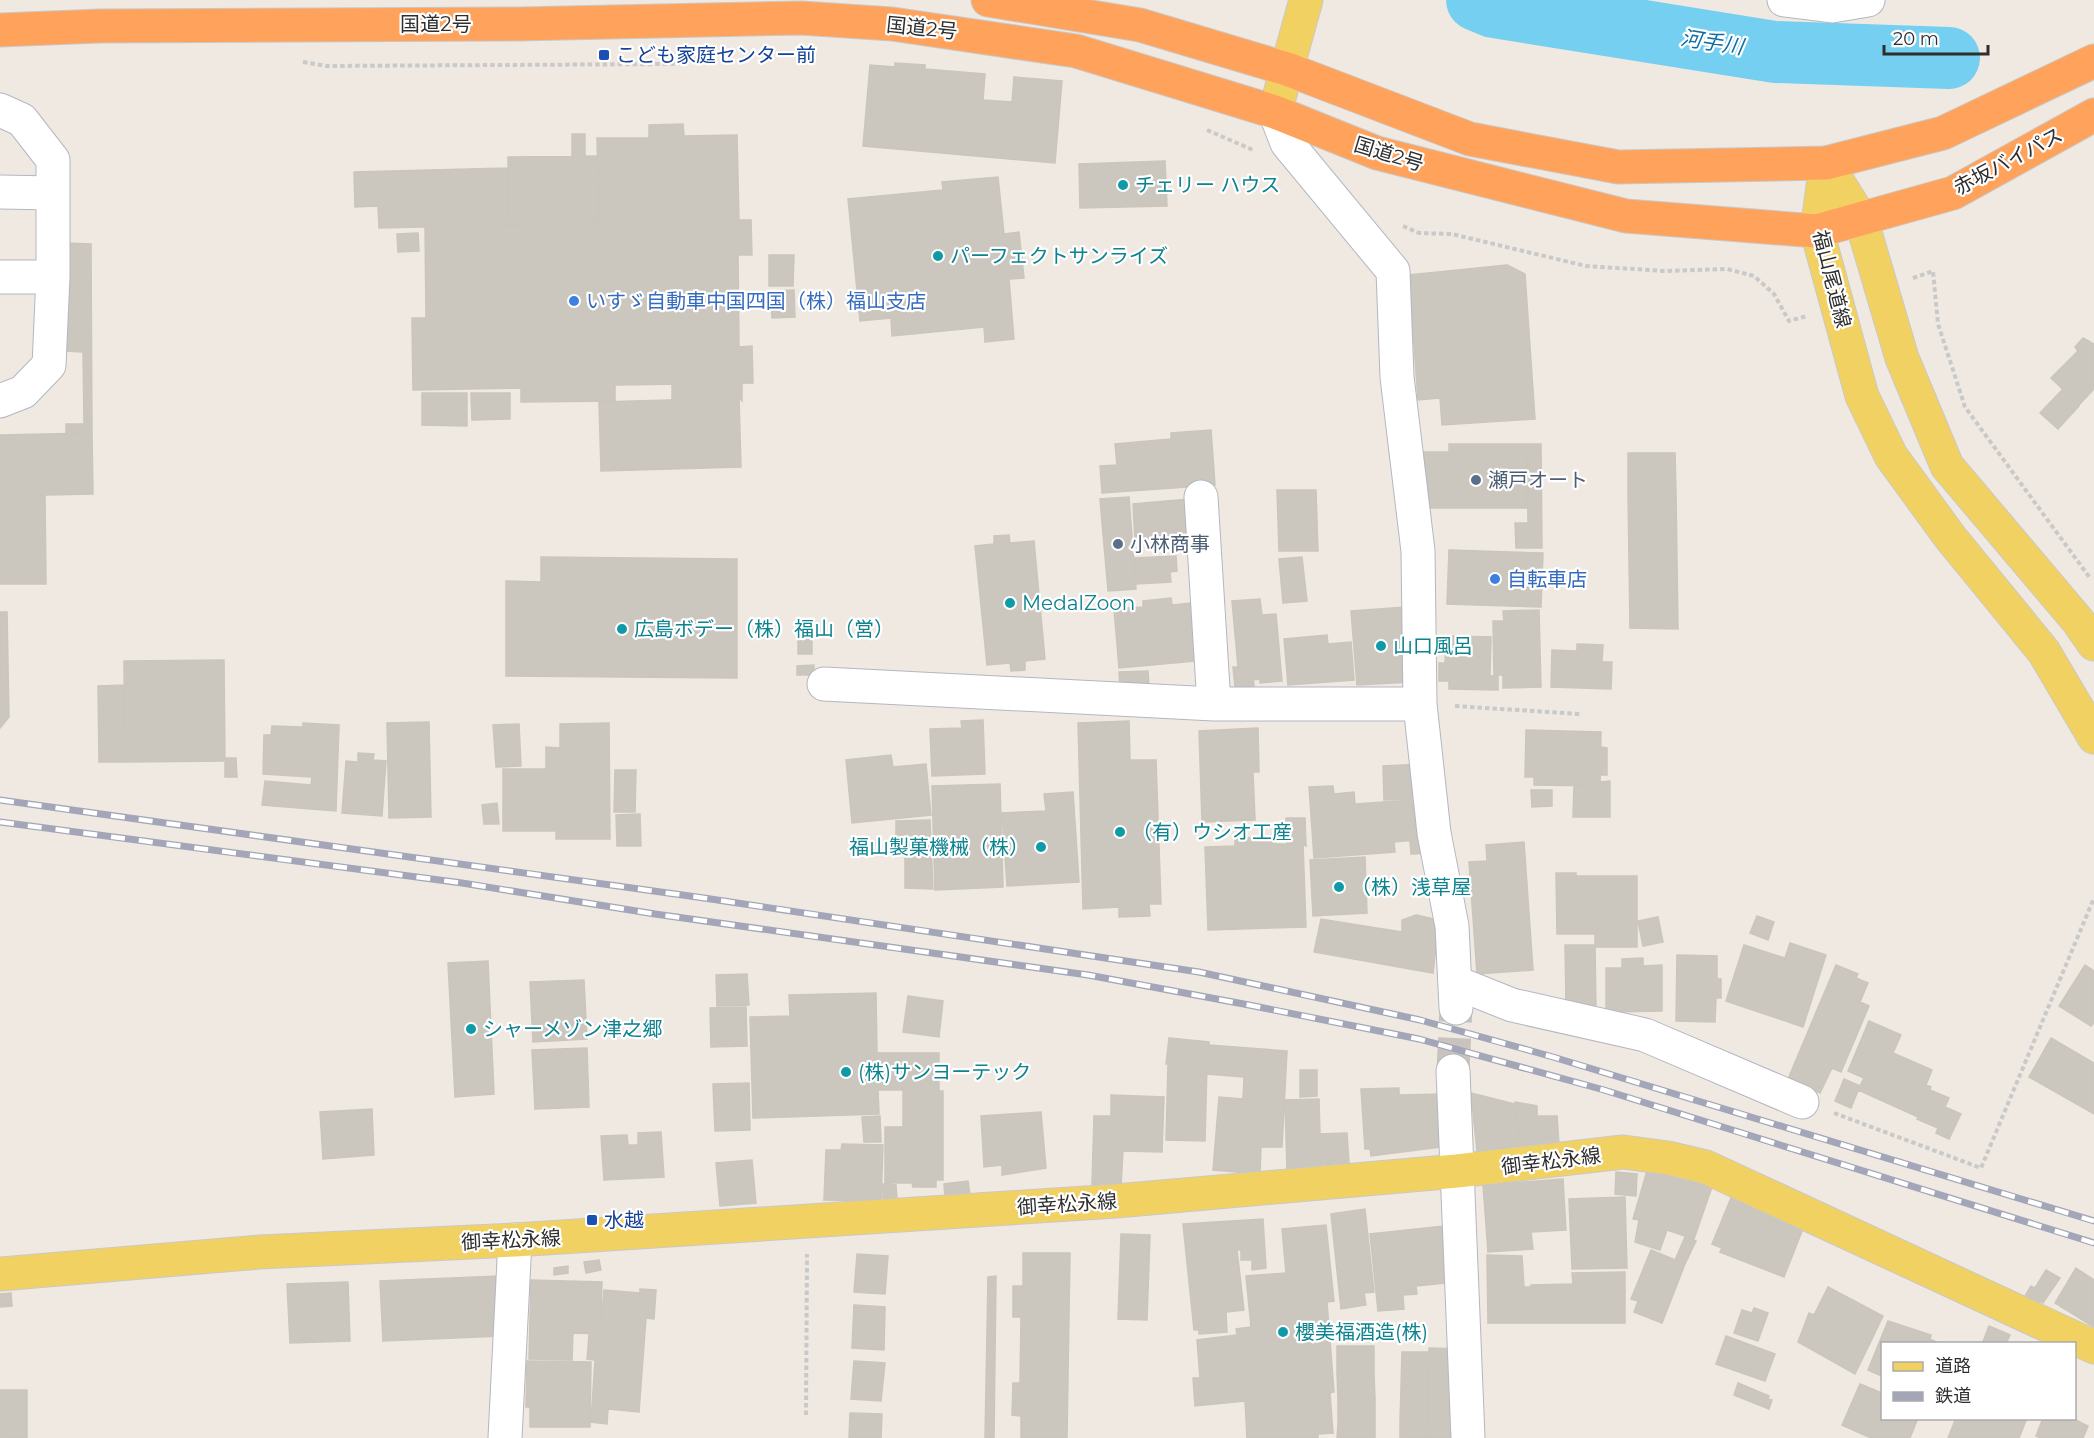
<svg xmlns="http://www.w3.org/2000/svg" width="2094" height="1438" font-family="Montserrat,'Noto Sans JP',sans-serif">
  <rect width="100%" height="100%" fill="#efe9e1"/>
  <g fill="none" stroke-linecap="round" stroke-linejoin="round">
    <path stroke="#75cff0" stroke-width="62" d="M1477 0 1494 7 1775 52 1949 58"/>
  </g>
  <path fill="#cbc7bf" stroke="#cbc5ba" stroke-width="1.5" d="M895 63 925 65V69L985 74 983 100 1012 102 1014 77 1062 81 1055 163 863 146 870 65 895 67Z
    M683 124 684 136 737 135 739 220H751L752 255H738L739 347 752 346 753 383 615 385V401L521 402V388L413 390 412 318H426L425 227 599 223 597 138H649V125Z
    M572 134H585V156H572Z
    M598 156 599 223 509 225 508 157Z
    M1165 161 1167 206 1080 208 1079 164Z
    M507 168 509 225 379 228 378 206 355 207 354 172Z
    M998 177 1004 234 1019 232 1024 278 1009 279 1014 339 985 342 984 327 892 336 891 318 860 321 848 199 943 190 942 182Z
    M418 233 419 251 398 252 397 234Z
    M66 243 91 244 92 433 66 434V424H84L83 352 65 351Z
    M769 255H794L793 286H769Z
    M1507 265 1525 274 1535 419 1442 425 1440 398 1418 400 1409 275Z
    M794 290 795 317 772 318 770 291Z
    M2083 338 2094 344V389L2079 405 2051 378 2078 351 2075 347Z
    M742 383V401L739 398 672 400V384Z
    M2062 390 2079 406 2058 429 2040 413Z
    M422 393H467V426L422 425Z
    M471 393H510V419L472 420Z
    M739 398 741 467 601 471 599 402Z
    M1211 430 1215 485 1102 493 1100 466 1117 465 1115 444 1171 439V433Z
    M92 433 93 494 45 495 46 584H0V435Z
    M1449 444H1527V508H1425L1424 452H1449Z
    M1527 444H1541L1542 548H1516L1515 523H1528Z
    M1628 453H1675L1676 493H1628Z
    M1277 490H1316L1318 551H1279Z
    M1628 493H1676L1678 629 1630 628Z
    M1129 497 1136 589 1108 591 1100 499Z
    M1189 499 1192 537 1135 541 1133 504Z
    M1009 535 1010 543 1034 541 1045 659 1025 661V670L1011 671 1010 663 987 665 975 546 994 544V536Z
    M1449 550 1543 553 1541 607 1447 604Z
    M1176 556 1177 571 1170 572 1171 582 1136 584 1135 558Z
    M541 557 737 559V678L506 676V581L541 582Z
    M1302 557 1307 601 1283 603 1279 559Z
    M1171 598 1172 605 1201 602 1206 660 1119 668 1114 609 1143 607V601Z
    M1260 599 1262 615 1276 614 1282 681 1260 683V679L1253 680 1252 666 1238 667 1232 601Z
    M1406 607 1411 682 1357 685 1351 611Z
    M1539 610 1541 687 1503 688V675H1494L1493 621H1504L1503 611Z
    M0 612H7L9 717 0 728Z
    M798 629H812V654H798Z
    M1327 635 1328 644 1351 642 1354 680 1288 685 1284 639Z
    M1453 636 1491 637 1490 676H1498V690L1449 689V681H1439V663H1445L1446 644H1453Z
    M1577 644 1603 645 1602 662H1612L1611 689 1551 687 1552 650 1577 651Z
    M224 660 225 761 125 762 124 661Z
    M814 665V675H797V666Z
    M1252 666 1254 686 1235 687 1233 667Z
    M1148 671 1149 686 1120 687 1119 672Z
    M124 685 125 762H99L98 686Z
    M983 720 985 774 932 776 930 729 962 728 961 721Z
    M1129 721 1130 760H1156L1161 904H1149L1150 916 1119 917V907L1083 909 1078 723Z
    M429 722 431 817 389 818 387 723Z
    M303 723 339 725 336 811 262 805 265 781 311 785 312 777 263 774 264 735H271L272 726 303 727Z
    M609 723 610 839H556V831H503V769H546V747L560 748V724Z
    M519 724 521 766 496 767 493 725Z
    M1258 728 1259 772H1253L1255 820 1202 822 1199 731Z
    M1526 730 1601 732 1600 786 1534 785V777H1525Z
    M1600 747 1607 748V775H1600Z
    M358 753 374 754 373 760 386 761 382 816 342 813 346 761 358 762Z
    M891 755 893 767 926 764 931 815 852 823 846 760Z
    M225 758H236L237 777H225Z
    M1424 764 1426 798 1384 800 1383 766Z
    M615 770H636L635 812H614Z
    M1610 781V817H1573L1574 785 1600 786V782Z
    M1000 784 1003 887 935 890 932 786Z
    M1333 786 1334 794 1354 792 1355 804 1412 800 1415 840 1394 842 1395 852 1314 858 1309 787Z
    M1531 790H1552V806L1532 807Z
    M1073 792 1079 882 1007 886 1002 813 1046 811 1044 794Z
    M1429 802 1432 853 1411 854 1410 841 1415 840 1412 803Z
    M497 803 499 824H484L482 805Z
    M640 814 641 846H617L616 815Z
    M1286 818H1305L1306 846 1303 844H1287Z
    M930 820 933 889 905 888V854H896V821Z
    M1275 837V844H1303L1306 927 1208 930 1205 847 1235 846V838Z
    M1524 842 1533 970 1477 974 1469 862 1487 861 1486 845Z
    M1365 857 1367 913 1313 916 1310 860Z
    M1556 873H1576V876H1637V947H1595V934H1557Z
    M1416 915 1439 920 1433 973 1314 952 1321 919 1402 932V920Z
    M1757 916 1774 922 1768 940 1750 933Z
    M1658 917 1663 942 1643 946 1638 921Z
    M1790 943 1826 955 1803 1027 1726 1001 1744 945 1785 958Z
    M1565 945H1595L1596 1012 1566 1004Z
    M1677 955 1717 956V979H1721V998H1716L1715 1022 1676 1021Z
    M1643 958V966L1662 965V1011L1606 1012V968H1622V959Z
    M488 961 494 1094 455 1097 448 963Z
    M1836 965 1858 974 1856 978 1868 983 1860 1002 1869 1006 1841 1072 1832 1068 1820 1093 1788 1079Z
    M2085 965 2094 971V1023L2091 1026 2059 1006Z
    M747 974 749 1005 717 1006 716 975Z
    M584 980 587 1039 533 1042 530 982Z
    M876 993 877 1053H939V1090H878L879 1114 753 1118 750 1017 790 1016 789 995Z
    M908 996 943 1001 939 1037 903 1032Z
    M746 1007 747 1046 711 1047 710 1008Z
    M1869 1021 1901 1035 1893 1053 1932 1070 1926 1085 1931 1087 1918 1117 1858 1090 1864 1078 1848 1071Z
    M1169 1038 1209 1042 1208 1065 1166 1064Z
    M2051 1038 2094 1063V1114L2029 1077Z
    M1209 1045 1287 1051 1282 1147H1261L1260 1174 1213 1170 1219 1097 1243 1099 1244 1077 1207 1074Z
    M587 1048 589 1107 535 1109 532 1050Z
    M1168 1064 1207 1065 1205 1141 1166 1140Z
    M1300 1070H1317V1096L1300 1097Z
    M1844 1079 1860 1086 1851 1108 1835 1101Z
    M749 1083 750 1130 715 1131 713 1084Z
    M1399 1088V1095L1443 1094 1448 1146 1371 1156 1370 1149H1365L1361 1089Z
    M1930 1090 1949 1098 1945 1107 1961 1114 1949 1139 1936 1133 1938 1128 1917 1119Z
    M903 1091H943V1180H936V1187H913L912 1183H885V1127H903Z
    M1471 1093 1515 1104 1520 1146 1477 1151Z
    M1111 1095 1164 1097 1162 1152 1123 1151 1121 1186 1092 1184 1094 1116H1111Z
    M1319 1099 1321 1169 1287 1170 1285 1100Z
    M1515 1102 1537 1106V1116H1557L1559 1145 1520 1146Z
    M372 1109 374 1155 323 1159 320 1112Z
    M1041 1112 1046 1168 1002 1175V1165L984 1167 981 1116Z
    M880 1116 881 1142H864L862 1117Z
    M661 1132 664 1177 604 1180 601 1136 627 1135 628 1145H638V1133Z
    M1347 1133 1349 1163 1320 1165V1134Z
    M842 1144 883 1145 881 1201 824 1200 826 1150H841Z
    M752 1160 756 1203 720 1206 716 1163Z
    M1647 1171 1712 1187 1694 1239 1667 1230 1660 1250 1635 1242 1639 1220 1633 1219Z
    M1616 1172 1637 1174 1636 1196 1615 1194Z
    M1563 1179 1566 1230 1531 1232 1533 1249 1488 1252 1483 1185Z
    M968 1181 970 1195 945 1197 944 1184Z
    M883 1184 896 1185 897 1201 883 1202Z
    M1733 1193 1806 1221 1784 1277 1720 1252 1722 1248 1712 1244Z
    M1625 1197 1627 1268 1572 1269 1569 1199Z
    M1365 1209 1374 1292 1364 1293 1366 1305 1341 1309 1331 1214Z
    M1263 1219 1266 1268 1252 1270V1260H1241V1250H1237L1244 1310 1226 1312 1227 1332 1199 1334V1330H1194L1183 1224Z
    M1326 1225 1334 1301 1327 1302 1334 1392 1330 1393 1333 1433 1318 1434V1438H1247L1245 1401 1195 1406 1193 1378H1200L1197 1340 1237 1335 1236 1329 1251 1327 1246 1276 1286 1273 1282 1229Z
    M1444 1226 1455 1282 1416 1286 1417 1294 1403 1295 1404 1309 1378 1311 1370 1234Z
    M1121 1234 1150 1235 1147 1320 1118 1319Z
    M1685 1237 1696 1241 1685 1264 1675 1260Z
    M1651 1250 1685 1264 1662 1323 1634 1312 1638 1301 1631 1299Z
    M1023 1253H1070L1067 1438H1021V1416L1012 1415 1013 1383H1020L1021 1317H1013V1286H1023Z
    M857 1254 888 1256 885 1294 854 1292Z
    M1487 1255 1522 1256 1524 1287H1531V1285L1573 1284 1572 1273 1625 1272V1323H1488Z
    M599 1260 601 1270 586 1273 584 1262Z
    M568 1266V1273L554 1275V1268Z
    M2076 1268 2094 1280V1327L2055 1303Z
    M2046 1270 2060 1278 2043 1303 2040 1301 2039 1304 2025 1296 2031 1286 2035 1288Z
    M499 1276 502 1336 383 1341 380 1281Z
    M996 1276 994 1438H985L988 1277Z
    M531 1280 602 1282 600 1334 573 1333 572 1360 529 1359Z
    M348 1282 350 1341 290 1343 287 1284Z
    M1828 1287 1883 1316 1855 1374 1798 1342 1809 1313 1814 1315Z
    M640 1289 656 1290 654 1319 646 1318 639 1412 608 1409 607 1424 591 1422 595 1360 587 1359 589 1335H600L604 1290 640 1293Z
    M11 1293 12 1306 0 1307V1294Z
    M854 1305 885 1307 884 1350 852 1348Z
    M1754 1308 1768 1313 1758 1341 1734 1333 1742 1310 1752 1313Z
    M1888 1321 1931 1335 1930 1339 1940 1344H1882V1376L1868 1370Z
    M1989 1326 2010 1335 2006 1344H1982Z
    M1726 1336 1775 1354 1765 1381 1716 1364Z
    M1337 1346H1374V1373H1337Z
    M1429 1348 1460 1349V1396L1429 1395Z
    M1402 1352H1429L1428 1388 1401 1387Z
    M527 1361 591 1362 590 1427H530V1407H526Z
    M854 1361 885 1363 881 1401 851 1399Z
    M1337 1373H1374L1375 1399H1338Z
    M1738 1383 1769 1396 1768 1399 1772 1400 1769 1409 1734 1395Z
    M1860 1384 1882 1393V1418H1918L1910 1438H1871L1842 1425Z
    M1401 1387 1428 1388 1427 1423 1400 1422Z
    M0 1390H27V1438H0Z
    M1429 1395 1460 1396 1459 1438H1427Z
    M1338 1399H1375V1423L1338 1424Z
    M850 1413 882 1414 881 1438H849Z
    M1956 1418H2027L2019 1438H1948Z
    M2043 1418H2072L2088 1426 2083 1438H2041L2036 1436Z
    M1400 1422 1427 1423V1438H1400Z
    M1375 1423V1438H1337L1338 1424Z"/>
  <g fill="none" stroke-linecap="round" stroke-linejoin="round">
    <path stroke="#c8c4bd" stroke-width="33" stroke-dasharray="33 16" stroke-linecap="butt" d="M1453 1071 1456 1008"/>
    <g stroke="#b4b7c1" stroke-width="35">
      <path id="minor" d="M1784 0 1832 6 1868 0
        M0 110 22 120 53 160V277L49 365 23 392 0 401
        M1275 112 1287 143 1393 271 1397 377 1418 551 1420 704 1434 833 1452 926 1456 1008
        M0 192 53 193
        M0 277H53
        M1201 497 1214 704
        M824 684 1214 704H1420
        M1457 983 1512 1005 1645 1035 1802 1102
        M1453 1071 1468 1438
        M505 1438 515 1240"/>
    </g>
    <g stroke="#c9c9c9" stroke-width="35">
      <path id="major" d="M1275 112 1306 0
        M1826 163 1817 231 1862 396 1891 456 1950 537 2044 652 2094 737
        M1826 163 1861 219 1902 358 1947 466 2078 621 2094 644
        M0 1274 260 1252 515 1240 1116 1201 1457 1171 1623 1152 1668 1158 1706 1167 2094 1347"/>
    </g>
    <g stroke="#c9c9c9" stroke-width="35">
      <path id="highway" d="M988 0 1140 25 1287 69 1470 139 1618 167 1826 163 1943 133 2094 61
        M0 30 100 26 518 24 801 18 892 24 1076 51 1275 112 1377 153 1626 216 1817 231 1953 193 2094 115"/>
    </g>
    <path stroke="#c9c9c9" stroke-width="4" stroke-dasharray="4.5 3" stroke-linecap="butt" d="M303 62 327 66 676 64 708 57
      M1207 130 1253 150
      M1403 226 1419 233 1452 234 1586 266 1664 271 1727 269 1754 276 1774 294 1789 321 1807 316
      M1913 278 1933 271 1938 324 1965 407 2090 578
      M1455 706 1580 714
      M1834 1113 1981 1168 2094 898
      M806 1415 807 1254"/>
    <use href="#minor" stroke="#fff" stroke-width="33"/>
    <use href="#major" stroke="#f2d163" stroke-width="33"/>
    <use href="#highway" stroke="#ffa35c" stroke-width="33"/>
    <g stroke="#a3a6b8" stroke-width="7">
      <path id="rail" d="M0 800 704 898 1199 972 1420 1020 1553 1057 2094 1221
        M0 822 462 883 655 914 1088 975 1249 1005 1419 1039 1604 1090 2094 1243"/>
    </g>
    <use href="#rail" stroke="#fff" stroke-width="4.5" stroke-dasharray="14" stroke-linecap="butt"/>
  </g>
  <g fill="#1a4fb4" stroke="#fff" stroke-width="2">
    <rect x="598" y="49" width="12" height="12" rx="3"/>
    <rect x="586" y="1214" width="12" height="12" rx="3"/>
  </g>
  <g fill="#0f9aa8" stroke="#fff" stroke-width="2">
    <circle cx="1123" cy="185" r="6"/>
    <circle cx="938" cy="256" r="6"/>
    <circle cx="1010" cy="603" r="6"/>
    <circle cx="622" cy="629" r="6"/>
    <circle cx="1381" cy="646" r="6"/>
    <circle cx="1120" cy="832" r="6"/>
    <circle cx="1041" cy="847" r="6"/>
    <circle cx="1339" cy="887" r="6"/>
    <circle cx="471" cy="1029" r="6"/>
    <circle cx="846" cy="1072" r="6"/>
    <circle cx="1283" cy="1332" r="6"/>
  </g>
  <g fill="#3f7fe0" stroke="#fff" stroke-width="2">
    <circle cx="574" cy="301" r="6"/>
    <circle cx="1495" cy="579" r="6"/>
  </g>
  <g fill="#5c6f8a" stroke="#fff" stroke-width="2">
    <circle cx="1476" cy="480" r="6"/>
    <circle cx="1118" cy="544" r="6"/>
  </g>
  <g text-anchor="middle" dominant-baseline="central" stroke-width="4.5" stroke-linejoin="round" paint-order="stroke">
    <g font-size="20" fill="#2e2e2e" stroke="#fff">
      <text x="436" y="24">国道2号</text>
      <text transform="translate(922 28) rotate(6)">国道2号</text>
      <text transform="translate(1389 154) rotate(17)">国道2号</text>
      <text transform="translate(2008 161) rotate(-28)">赤坂バイパス</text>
      <text transform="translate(1832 279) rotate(76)">福山尾道線</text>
      <text transform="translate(1551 1161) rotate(-7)">御幸松永線</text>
      <text transform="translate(1067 1204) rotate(-4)">御幸松永線</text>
      <text transform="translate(511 1240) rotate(-3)">御幸松永線</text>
    </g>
    <g font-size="20" fill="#164399" stroke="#fff" text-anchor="start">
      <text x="616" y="55">こども家庭センター前</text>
      <text x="604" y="1220">水越</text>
    </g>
    <g font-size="20" fill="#0d838f" stroke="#fff" text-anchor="start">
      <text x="1135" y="185">チェリー ハウス</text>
      <text x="950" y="256">パーフェクトサンライズ</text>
      <text x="1022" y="603">MedalZoon</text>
      <text x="634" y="629">広島ボデー（株）福山（営）</text>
      <text x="1393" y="646">山口風呂</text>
      <text x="1132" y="832">（有）ウシオ工産</text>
      <text x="1029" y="847" text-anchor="end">福山製菓機械（株）</text>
      <text x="1351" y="887">（株）浅草屋</text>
      <text x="483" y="1029">シャーメゾン津之郷</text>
      <text x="858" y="1072">(株)サンヨーテック</text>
      <text x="1295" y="1332">櫻美福酒造(株)</text>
    </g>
    <g font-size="20" fill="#366cbe" stroke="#fff" text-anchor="start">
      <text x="586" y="301">いすゞ自動車中国四国（株）福山支店</text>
      <text x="1507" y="579">自転車店</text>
    </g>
    <g font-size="20" fill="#4e5e75" stroke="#fff" text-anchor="start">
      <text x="1488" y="480">瀬戸オート</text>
      <text x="1130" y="544">小林商事</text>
    </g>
    <g font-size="21" font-style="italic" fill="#0d6fa3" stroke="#fff">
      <text transform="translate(1712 42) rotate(9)">河手川</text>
    </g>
  </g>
  <rect x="1881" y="1342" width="195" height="78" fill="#ffffff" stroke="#ababab" stroke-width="1.5"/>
  <rect x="1893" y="1362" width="30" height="9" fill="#f2d163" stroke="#ababab" stroke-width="1.5"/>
  <text x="1935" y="1372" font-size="18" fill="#2e2e2e">道路</text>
  <rect x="1893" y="1392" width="30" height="9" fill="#a3a6b8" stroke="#ababab" stroke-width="1.5"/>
  <text x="1935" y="1402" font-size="18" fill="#2e2e2e">鉄道</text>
  <path d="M1884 45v9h104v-9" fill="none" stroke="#2e2e2e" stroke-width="3"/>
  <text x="1893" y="45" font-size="18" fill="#2e2e2e" stroke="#ffffff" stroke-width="4.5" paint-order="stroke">20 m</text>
</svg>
